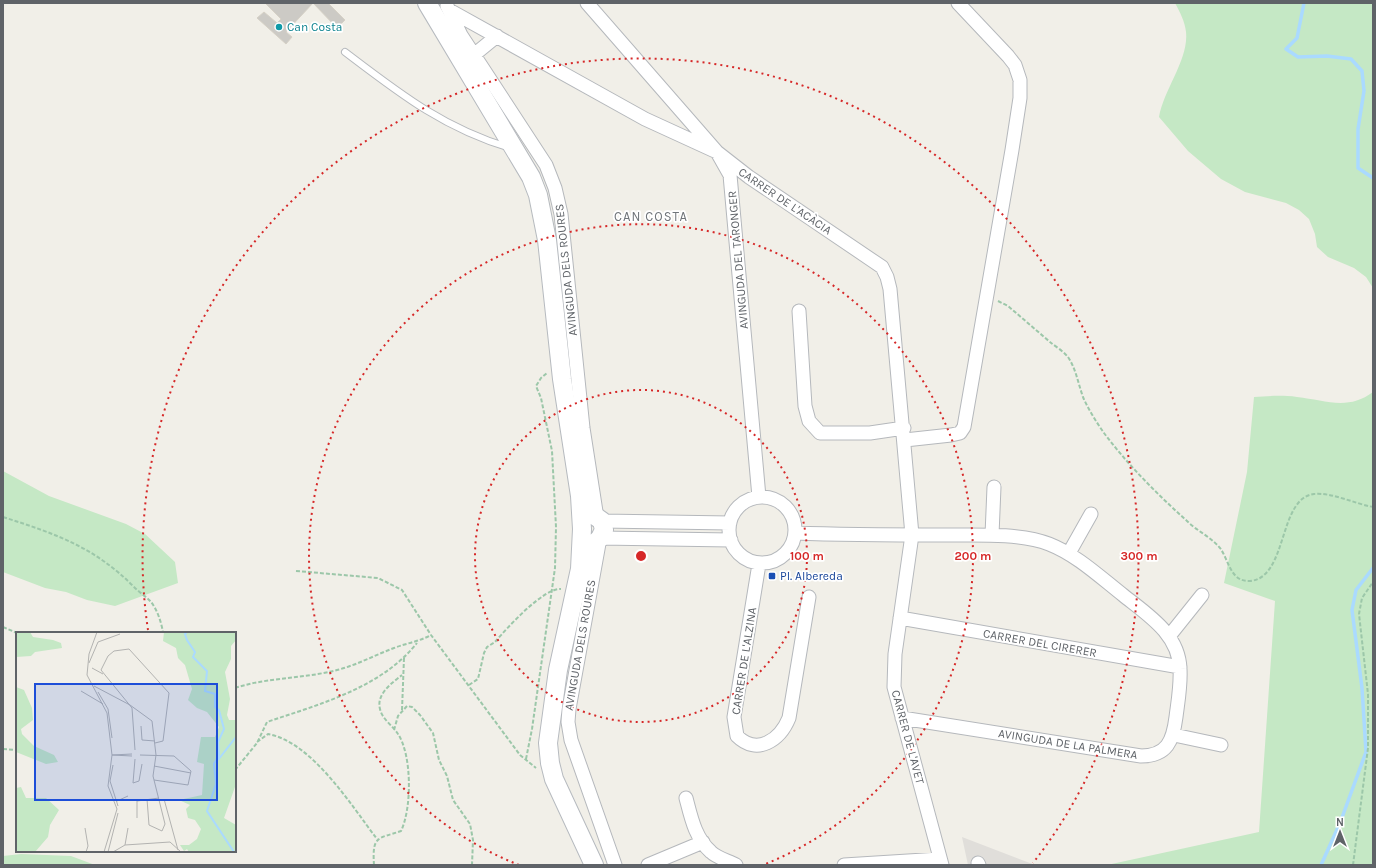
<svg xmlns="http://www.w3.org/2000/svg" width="1376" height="868" font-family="Karla,sans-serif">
  <rect width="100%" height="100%" fill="#f1efe8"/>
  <path fill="#e0deda" d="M962 837 1035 865H968Z"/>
  <path fill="#c5e8c5" d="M1175 3H1373V288L1366 277 1354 268 1328 257 1317 247 1315 234 1309 219 1299 210 1286 203 1245 192 1221 179 1188 151 1159 117C1164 89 1189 59 1186 32 1185 22 1180 12 1175 3Z
    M1373 392V865H1107L1259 832 1275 601 1224 583 1247 472 1254 397C1268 396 1282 395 1297 397 1325 400 1348 411 1373 392Z
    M3 471 49 496 126 524 145 534 175 562 178 583 115 606 87 600 66 592 45 588 3 572Z
    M21 854 71 856 95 865H3V856Z"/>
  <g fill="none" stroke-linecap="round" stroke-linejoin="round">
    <path stroke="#aadaff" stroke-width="3.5" d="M1304 3 1297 38 1286 49 1298 57 1327 56 1351 59 1362 71 1364 91 1358 129V168L1373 178
      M1321 865 1340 823 1366 752 1362 688 1352 610 1356 590 1373 568"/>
  </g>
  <path fill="#cccac5" stroke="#d6d1c6" d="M265 3H313L286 32 292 37 286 44 257 18 264 12 277 23 281 19Z
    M313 3H328L345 20 337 28Z"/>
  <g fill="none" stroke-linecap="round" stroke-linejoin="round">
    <g stroke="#b5b8bc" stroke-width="8">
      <path id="lane" d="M345 52C399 93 443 128 510 148"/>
    </g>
    <g stroke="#b5b8bc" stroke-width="15">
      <path id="street" d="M587 3 717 152 730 175 759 497
        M447 6 461 35 546 165 555 188 561 214 583 428 597 518
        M449 10 645 119 717 152 749 177 882 267 887 277 890 289 912 535 895 654 894 687 942 865
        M475 54 497 36
        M799 311 805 406 809 421 820 433H870L904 428
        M905 440 951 435 960 433 964 427 1012 150 1020 98V80L1015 65 1008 56 958 3
        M729 530a33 33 0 1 1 66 0a33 33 0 1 1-66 0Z
        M602 521 730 523
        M795 533C846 535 896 535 947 535 976 535 1021 533 1049 544 1077 555 1100 577 1123 595 1148 615 1179 634 1180 669 1181 685 1178 701 1176 717 1173 741 1167 756 1141 756L902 718
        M992 535 994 487
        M1069 553 1091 514
        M759 564 734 717 737 736C757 756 780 740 789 718L809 597
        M900 618 1180 667
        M1170 635 1202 595
        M1174 735 1221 745
        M686 798C691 817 695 838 711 852 717 858 729 861 736 865
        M978 863 979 865
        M615 865 571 740 568 722 569 709 600 538 731 540
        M648 865 703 842
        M844 865 940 859"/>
    </g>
    <g stroke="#b6babf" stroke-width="20">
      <path id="secondary" d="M427 3 531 177 538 195 547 240 562 379 580 496 582 529 580 569 558 670 548 743 550 763 554 779 594 865
        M580 496 592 514 602 521 604 530 600 538 591 547 582 565"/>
    </g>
    <path stroke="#9cc7a9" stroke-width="2" stroke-dasharray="4 2" stroke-linecap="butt" d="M998 301 1008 306C1022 318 1036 330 1050 342 1055 346 1063 351 1068 357 1076 369 1078 383 1083 397 1088 409 1097 423 1104 433 1128 465 1157 494 1187 521 1197 531 1211 537 1220 548 1229 560 1230 582 1250 581 1288 578 1278 498 1314 494 1331 492 1356 504 1373 507
      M3 517C56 534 95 547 135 588 140 593 147 597 151 602 157 609 162 624 163 633
      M296 571 378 578 402 590 431 635 520 755 536 768
      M3 627 17 633
      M469 685 478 679 484 653 487 647 495 642C507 628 543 588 561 589
      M235 688C268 677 303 679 337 670 357 665 375 655 394 648 407 643 418 642 431 635
      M402 710 404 658
      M394 730 398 716 407 706 412 707 420 715 433 733 439 760 447 776 453 800 470 824 473 840 472 865
      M257 742 268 734C312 742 351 805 377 839
      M3 749 17 750
      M526 759 532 729 555 568 556 527 552 451 541 398 536 386 541 378 547 373
      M235 770 257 743 267 722C320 704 381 688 417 643
      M374 865C372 835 378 839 401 831 412 808 412 755 398 734 393 726 382 719 380 709 376 694 392 683 402 675
      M1353 865 1368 748V694L1359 614 1362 598 1373 582"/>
    <use href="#lane" stroke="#fff" stroke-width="6"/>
    <use href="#street" stroke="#fff" stroke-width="13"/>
    <use href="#secondary" stroke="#fff" stroke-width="18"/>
  </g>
  <g fill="none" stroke="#d62828" stroke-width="2" stroke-dasharray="2 4">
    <circle cx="641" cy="556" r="166"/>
    <path d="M519 865A332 332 0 1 1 763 865"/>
    <path d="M148 630A498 498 0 1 1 1033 863"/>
  </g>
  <circle fill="#0f9aa8" stroke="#fff" stroke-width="1.5" cx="279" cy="27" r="4"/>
  <rect fill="#1a4fb4" stroke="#fff" stroke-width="1.5" x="768" y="572" width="8" height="8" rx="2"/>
  <g text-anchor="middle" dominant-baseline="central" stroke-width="3.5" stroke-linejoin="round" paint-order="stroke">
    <g font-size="12" fill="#0d838f" stroke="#fff" text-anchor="start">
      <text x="287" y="27">Can Costa</text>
    </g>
    <g font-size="12" fill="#5f6368" stroke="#fff">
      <text transform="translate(785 201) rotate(34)">CARRER DE L'ACÀCIA</text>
      <text transform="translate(738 260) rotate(-95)">AVINGUDA DEL TARONGER</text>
      <text transform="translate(566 270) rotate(-96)">AVINGUDA DELS ROURES</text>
      <text transform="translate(1040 643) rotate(10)">CARRER DEL CIRERER</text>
      <text transform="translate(580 645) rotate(-80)">AVINGUDA DELS ROURES</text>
      <text transform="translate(744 661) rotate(-81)">CARRER DE L'ALZINA</text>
      <text transform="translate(908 737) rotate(75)">CARRER DE L'AVET</text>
      <text transform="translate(1068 744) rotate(9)">AVINGUDA DE LA PALMERA</text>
    </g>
    <g font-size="12" fill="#164399" stroke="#fff" text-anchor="start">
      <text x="780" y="576">Pl. Albereda</text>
    </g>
    <g font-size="13" letter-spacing="1" fill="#70757a" stroke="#fff">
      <text x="651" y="216">CAN COSTA</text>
    </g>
  </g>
  <g transform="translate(16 632)">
    <rect width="220" height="220" fill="#f1efe8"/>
    <path d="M0 0H14L17 5 37 8 45 11 46 16 19 20 15 24 0 25ZM148 0H220V8L215 14V27L209 40 214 67 211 83 213 88H220V152L208 186 220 193V220H173L171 217 168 219 164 213H173L181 207 185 197 179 188 172 186 170 177 174 173 163 168 186 163 188 132 181 130 185 105H199L203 95 191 80 181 76 172 68 176 57 169 33 162 26 160 16 147 9ZM0 55 8 58 16 76 17 88 5 97 6 102 18 114 38 123 42 130 30 132 0 120ZM5 155 10 166H30L43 178 34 193 32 205 19 220H0V156Z" fill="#c5e8c5"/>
    <path fill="none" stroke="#aadaff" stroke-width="2" d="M171 0 169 2 171 8 179 20 177 25 191 39 189 59 199 62V75L203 78 208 97 202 110 203 123 198 132 200 152 191 179 218 220M202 128 220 105"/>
    <path fill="none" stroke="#b3b3b1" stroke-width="1" d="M81 0 73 22 71 43 91 81 96 123 92 154 101 177 88 220M73 31 82 10 104 2M76 36 87 42M78 54 114 73 136 89 140 123 137 144 149 192 146 199 133 193 131 167M65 59 87 72M82 60 92 77 96 106M125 94 126 108 139 109M119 118 116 76 85 38 92 24 98 19 113 17 153 61 147 109 139 111M96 123 116 124M96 123 116 122M124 123 158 124 175 139 172 153 138 148M119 127 117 151 123 149 126 132M97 133 94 149 102 174M138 134 175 141M148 167 162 218M101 169 112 164M121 169 143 166M121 186V169M69 196 72 214 70 220M154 210 165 220M109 213 112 196M92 220 102 181M97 220 109 213 154 210"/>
    <path fill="#1d4ed8" fill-opacity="0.15" stroke="#1d4ed8" stroke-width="2" d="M19 52H201V168H19Z"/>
    <rect width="220" height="220" fill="none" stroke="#5f6368" stroke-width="2"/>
  </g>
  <circle cx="641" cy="556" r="6" fill="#d62828" stroke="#fff" stroke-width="2"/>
  <g font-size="12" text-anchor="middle" font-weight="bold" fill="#d62828" stroke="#fff" stroke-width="3.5" stroke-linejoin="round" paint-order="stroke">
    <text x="807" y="560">100 m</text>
    <text x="973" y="560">200 m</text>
    <text x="1139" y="560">300 m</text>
  </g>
  <rect width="1376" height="868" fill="none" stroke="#5f6368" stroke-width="8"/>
  <g transform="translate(1340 832)" stroke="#ffffff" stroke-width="3" paint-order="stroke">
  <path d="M0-3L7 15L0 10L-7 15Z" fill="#5f6368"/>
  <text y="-6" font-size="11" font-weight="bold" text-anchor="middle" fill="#5f6368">N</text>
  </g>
</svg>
